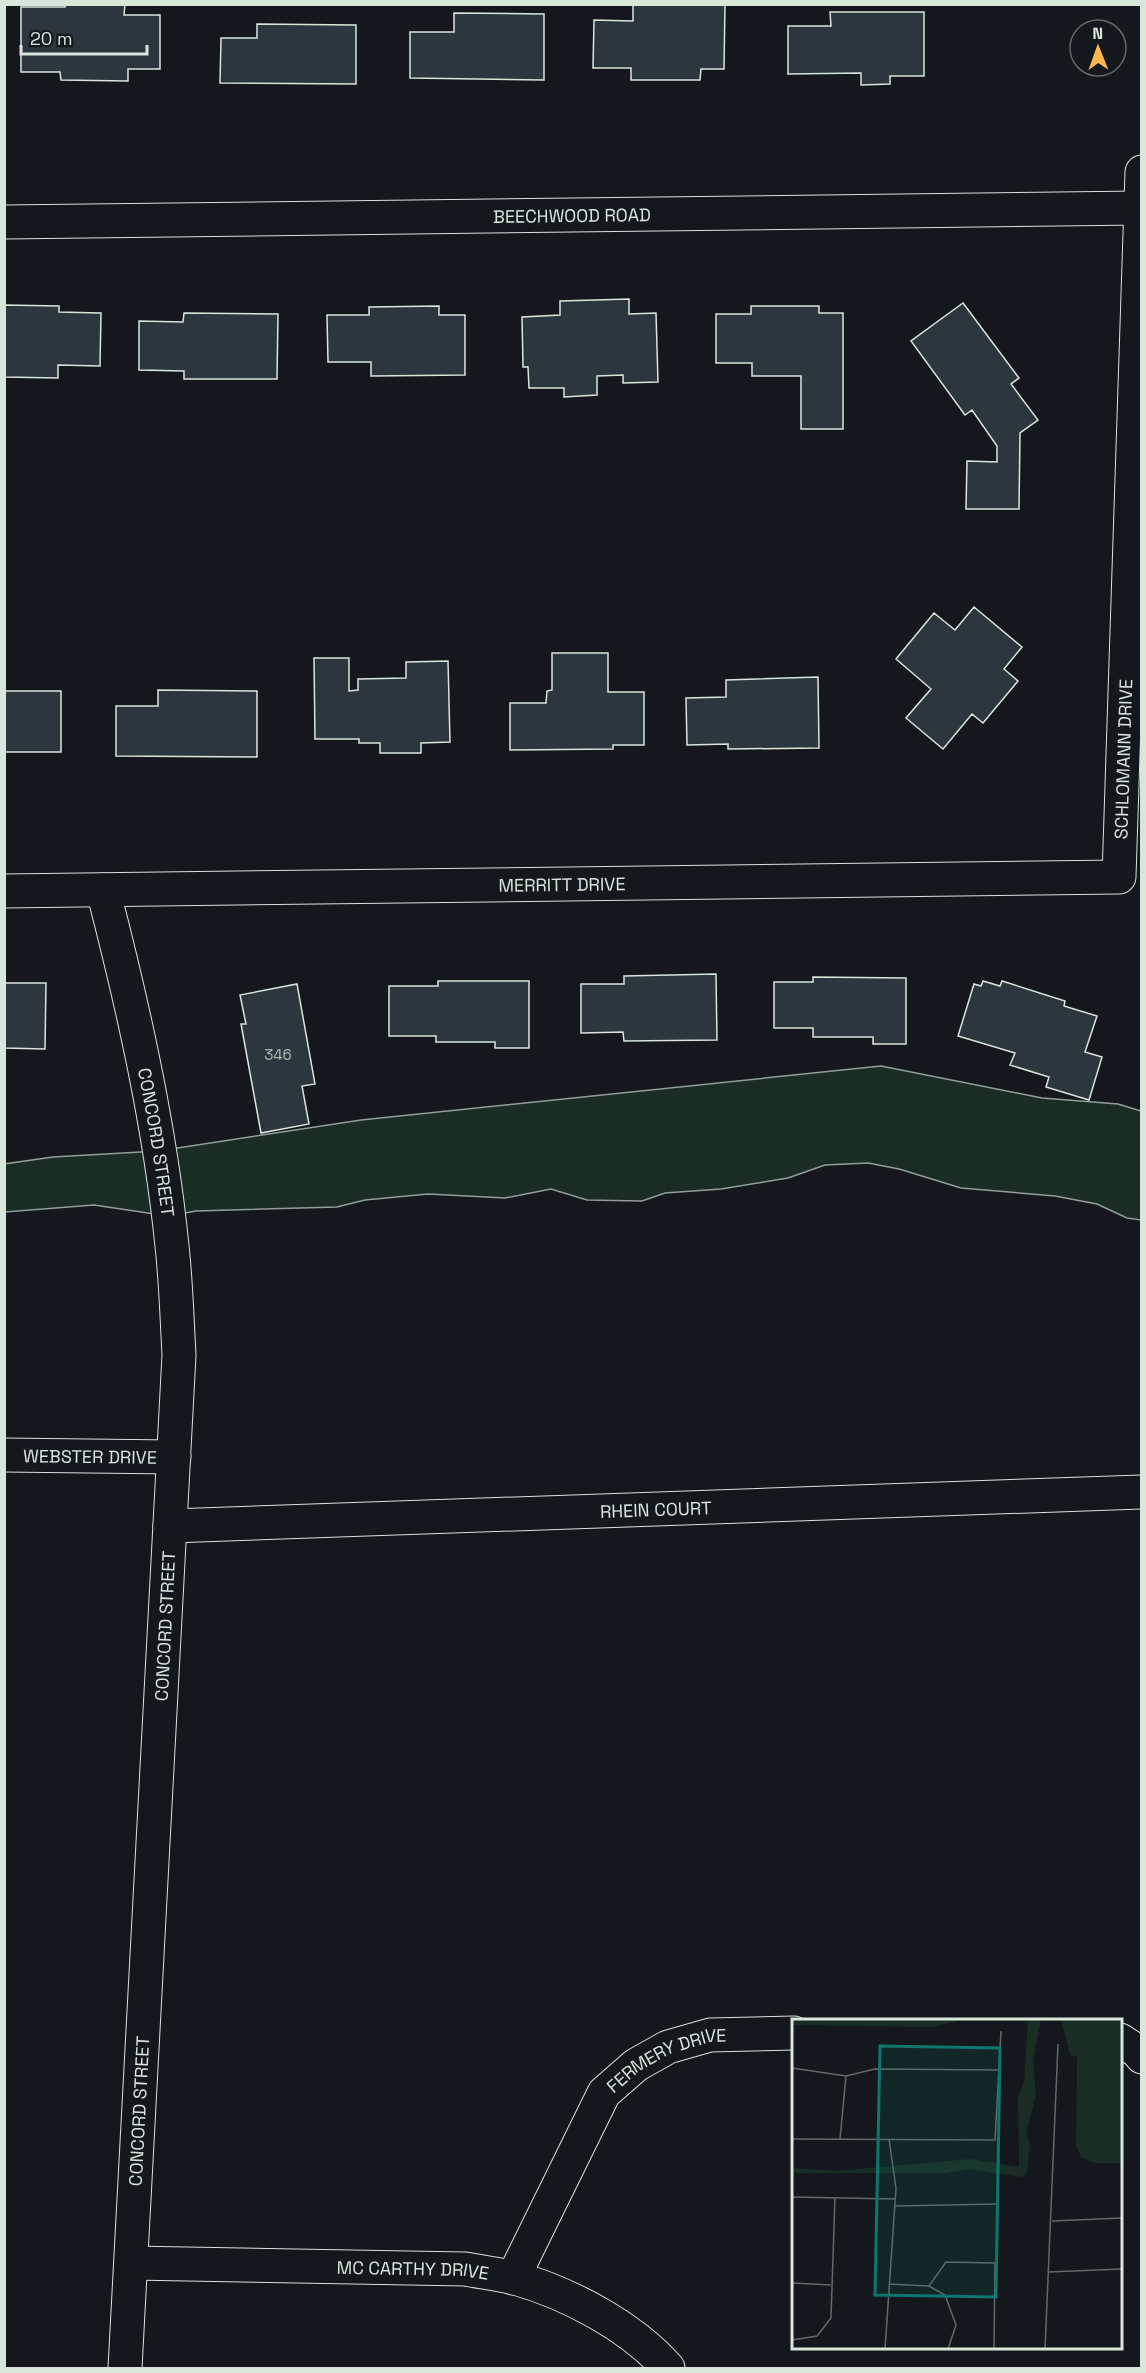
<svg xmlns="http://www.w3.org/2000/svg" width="1146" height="2373" font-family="'Space Grotesk',sans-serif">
  <rect width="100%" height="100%" fill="#14181c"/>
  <path fill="#1a2d24" stroke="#939e99" stroke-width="1.5" d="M881 1066 1042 1098 1118 1104 1141 1111V1220L1127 1218 1097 1204 1055 1196 961 1188 899 1169 868 1163 825 1165 788 1178 721 1189 665 1193 642 1201 587 1200 551 1189 505 1198 428 1194 365 1200 337 1207 196 1211 168 1216 94 1205 5 1212 4 1164 53 1157 158 1151 361 1120Z"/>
  <path fill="#2c363c" stroke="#d8e6dc" stroke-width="1.5" d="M65 4H125L124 15H160V69H128V81L61 80 60 72H21V7H65Z
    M633 4H725L724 69H701L700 80H631V68H593L594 20 633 21Z
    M830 12H924V76H890V84L861 85V73L788 74V26H831Z
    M454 13 544 14V80L410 78V32H454Z
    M257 24 356 25V84L220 83 221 38H257Z
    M629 299V314L656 313 658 382 623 383V375L597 376V395L564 397V388H529L528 367H523L522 317 560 315V301Z
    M963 303 1019 378 1011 384 1038 420 1020 433 1019 509H966L967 461 997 462V446L972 410 965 415 911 341Z
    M4 305 59 306V312L101 313 100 366 58 365V378L4 377Z
    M439 306V315H465V375L371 376V362H328L327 315H369V307Z
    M751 306H819V313H843V429H801V376H752V363H716V314H751Z
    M184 313 278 314 277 379H184V371L139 370V321L183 322Z
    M974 607 1022 647 1004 669 1018 681 983 723 972 714 943 749 906 718 931 689 896 659 934 613 955 630Z
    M552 653H608V692H644V745H613V749L510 750V703H546L547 691 552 690Z
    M314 658H349V691L358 690V679L406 678V662L448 661 450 742 421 743V753H380V743H359V739H315Z
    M818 677 819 748 728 749V744L687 745 686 698 726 697V680Z
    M158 690 257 691V757L116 756V706H158Z
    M4 691H61V752H4Z
    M716 974 717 1040 624 1041 623 1032 581 1033V984H624V976Z
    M813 977 906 978V1044H873V1037H813V1028H774V982H813Z
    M438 981H529V1048H495V1042H436V1036H389V986H438Z
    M983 981 1000 986 1002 981 1065 1001 1064 1006 1097 1016 1085 1052 1102 1057 1089 1100 1046 1087 1049 1077 1010 1065 1015 1053 958 1036 974 984 981 986Z
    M4 983H46L45 1049 4 1048Z
    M297 984 315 1084 302 1086 309 1124 261 1133 241 1024H246L240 995Z"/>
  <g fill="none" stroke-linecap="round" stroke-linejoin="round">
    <g stroke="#d8e6dc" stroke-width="35">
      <g id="minor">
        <path id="s1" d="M4 222 1140 208"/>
        <path id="s2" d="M103 890C133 1006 160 1126 172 1246 176 1282 177 1319 179 1355L125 2368"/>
        <path id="s3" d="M4 891 1119 877 1142 172"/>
        <path id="s4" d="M4 1455 174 1457"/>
        <path id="s5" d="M170 1526 1141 1492"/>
        <path d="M1120 2040 1137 2051 1142 2057"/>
        <path id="s6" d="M131 2263 465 2269C481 2272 498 2274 515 2278 568 2293 631 2326 668 2368"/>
        <path id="s7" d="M513 2278 604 2093 636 2065 668 2047 710 2035 794 2033"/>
      </g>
    </g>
    <use href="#minor" stroke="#14181c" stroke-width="33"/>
  </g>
  <g text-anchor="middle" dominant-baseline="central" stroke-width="4.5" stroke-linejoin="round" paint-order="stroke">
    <g font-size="15" fill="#adbab4">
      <text x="278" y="1054">346</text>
    </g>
    <g font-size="18" fill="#d8e6dc" stroke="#14181c">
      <text stroke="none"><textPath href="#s1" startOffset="568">BEECHWOOD ROAD</textPath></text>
      <text stroke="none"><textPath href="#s3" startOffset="1233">SCHLOMANN DRIVE</textPath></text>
      <text stroke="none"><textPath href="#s3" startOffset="558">MERRITT DRIVE</textPath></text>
      <text stroke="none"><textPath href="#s2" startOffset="258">CONCORD STREET</textPath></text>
      <text stroke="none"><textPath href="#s4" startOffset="86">WEBSTER DRIVE</textPath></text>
      <text stroke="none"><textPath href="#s5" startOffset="486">RHEIN COURT</textPath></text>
      <text transform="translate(165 1626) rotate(-87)">CONCORD STREET</text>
      <text stroke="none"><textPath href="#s7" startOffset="279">FERMERY DRIVE</textPath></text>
      <text transform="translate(139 2111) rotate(-87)">CONCORD STREET</text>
      <text stroke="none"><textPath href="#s6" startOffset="282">MC CARTHY DRIVE</textPath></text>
    </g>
  </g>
  <g transform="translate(792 2019)">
    <rect width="330" height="330" fill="#14181c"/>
    <path d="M0 0H174L141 8 0 6ZM236 0H249L241 42 244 75 234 115 238 125 235 153 230 158 177 150 153 154H0V149L44 152 178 140 227 148 226 78 232 63ZM269 0H330V144H303L289 138 284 127 285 38 278 36Z" fill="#1a2d24"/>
    <path fill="none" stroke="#626a69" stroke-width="1.5" d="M0 49 54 57 83 50 207 51M0 120 203 121 209 12M48 120 54 57M0 178 103 180M103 187 205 185M260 202 330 199M257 253 330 250M0 264 39 266M97 265 137 267 153 276 164 306 156 330M137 267 154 243 203 244 202 330M0 321 25 317 39 299 43 178M93 330 104 169 97 120M253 330 266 25"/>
    <path fill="#0f766e" fill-opacity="0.15" stroke="#0f766e" stroke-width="3" d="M88 27 208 29 204 278 83 276Z"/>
    <rect width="330" height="330" fill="none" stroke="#d8e6dc" stroke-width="3"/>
  </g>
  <rect width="1146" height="2373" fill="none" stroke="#d8e6dc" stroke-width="12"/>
  <g transform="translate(1098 48) rotate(359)"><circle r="28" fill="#14181c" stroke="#626a69" stroke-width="1.5"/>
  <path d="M0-4.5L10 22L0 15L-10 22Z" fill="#ffb74d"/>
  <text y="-9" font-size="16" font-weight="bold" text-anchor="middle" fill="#d8e6dc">N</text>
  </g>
  <path d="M21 45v9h126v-9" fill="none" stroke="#d8e6dc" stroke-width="3"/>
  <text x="30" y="45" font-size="18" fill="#d8e6dc" stroke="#14181c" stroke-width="4.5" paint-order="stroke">20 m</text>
</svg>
